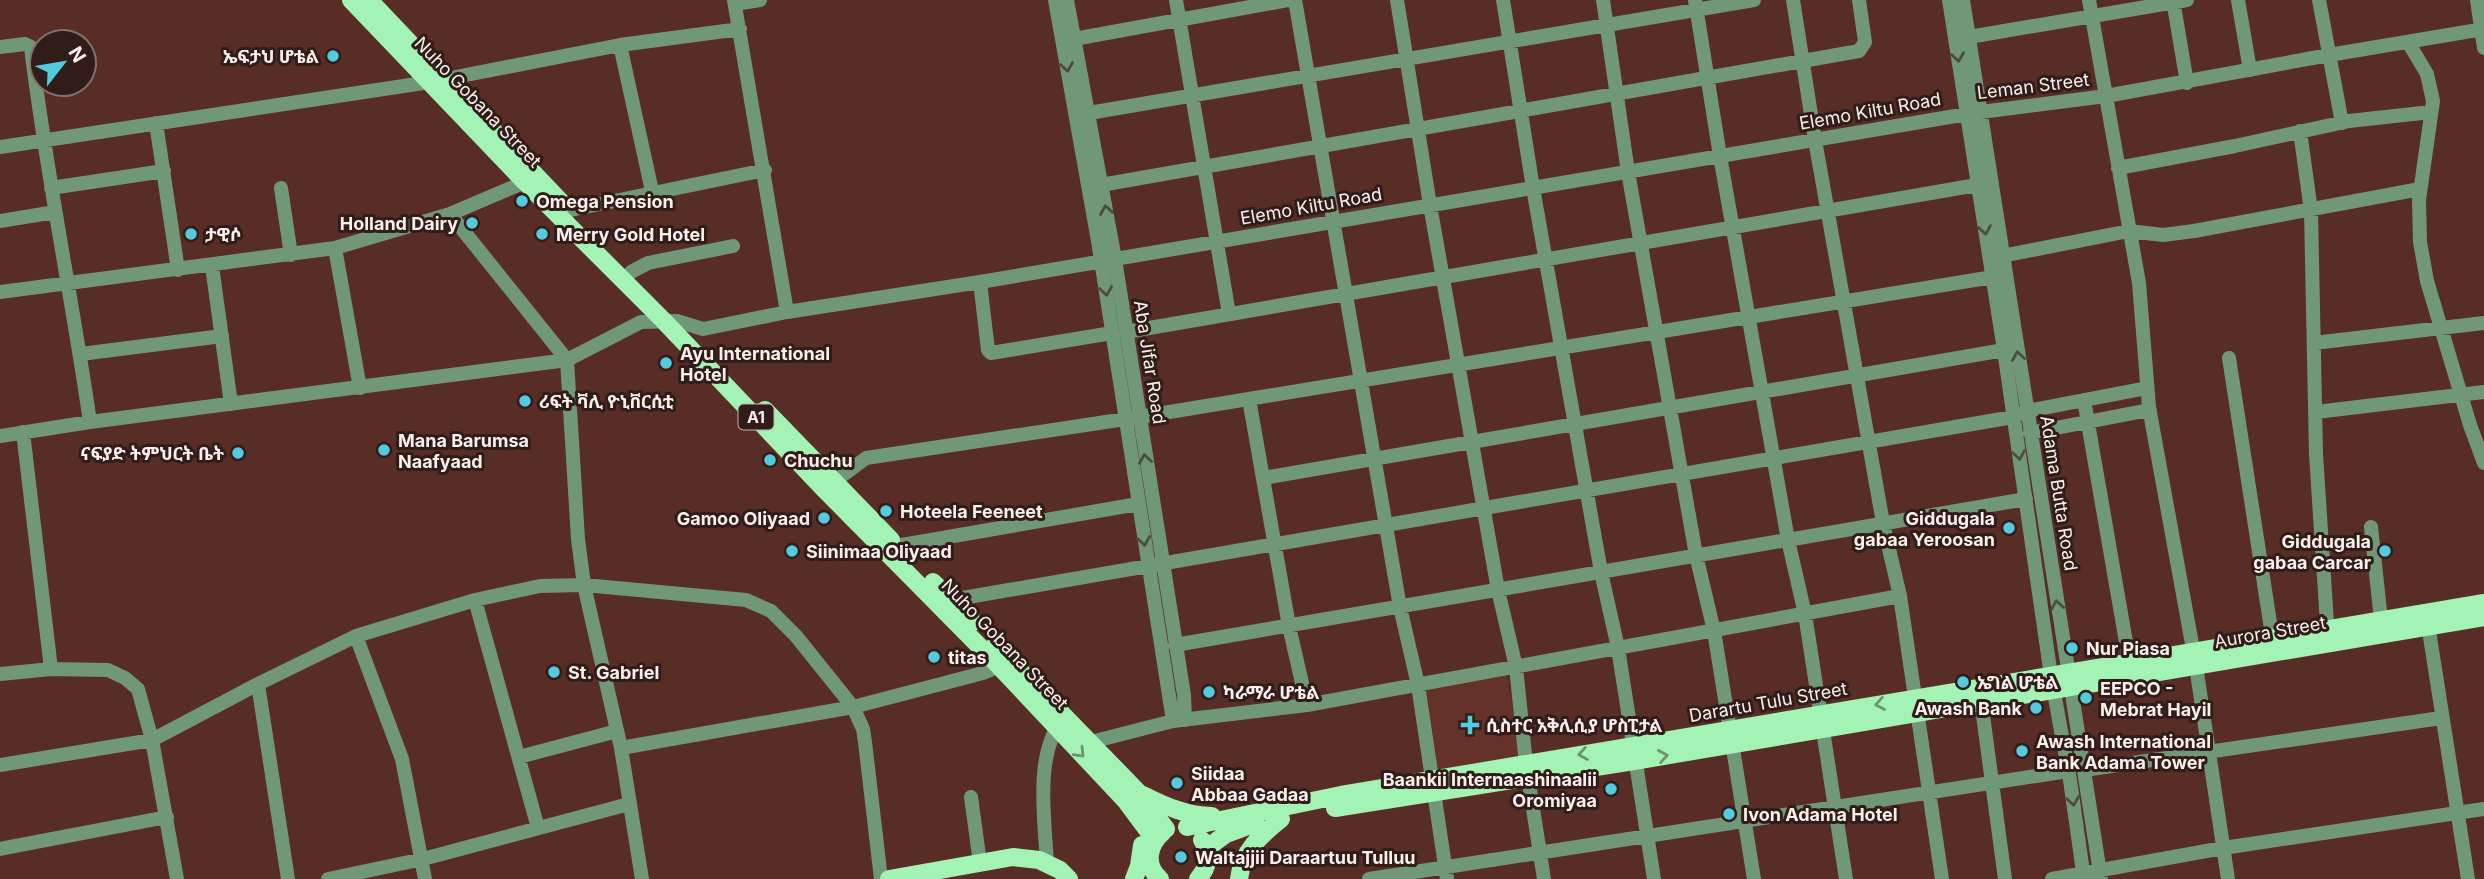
<svg xmlns="http://www.w3.org/2000/svg" width="2484" height="879" font-family="Inter,'Noto Sans Ethiopic',sans-serif">
  <rect width="100%" height="100%" fill="#582d26"/>
  <path fill="#65322a" d="M1506 673 1522 761 1434 775 1418 689Z"/>
  <g fill="none" stroke-linecap="round" stroke-linejoin="round">
    <path stroke="#719779" stroke-width="14" d="M734 0 787 312
      M1055 0 1098 241 1173 721
      M1067 0 1115 259 1184 695 1185 720
      M1176 0 1229 314
      M1295 0 1400 607 1418 685 1447 879
      M1397 0 1430 205 1498 590 1516 667 1526 764 1544 879
      M1503 0 1533 188 1601 572 1618 648 1654 879
      M1603 0 1628 172 1696 555 1714 631 1754 879
      M1695 0 1720 156 1788 540 1805 614 1846 879
      M1793 0 1815 140 1883 523 1900 596 1942 879
      M1949 0 2004 350 2051 676 2070 780 2084 879
      M1963 0 2101 879
      M2089 0 2139 283 2149 407 2196 666 2228 879
      M2173 0 2187 83
      M2238 0 2250 70
      M2319 0 2342 123
      M2477 0 2484 48
      M735 4 760 0
      M1969 37 2187 0
      M1074 39 1288 0
      M2408 42 2427 74 2433 101 2419 200 2420 242 2427 281 2470 425 2484 463
      M620 45 652 191
      M0 47 25 44 31 47C46 173 72 297 90 422
      M1089 113 1754 0
      M156 123 178 270
      M2300 131 2311 211 2316 454 2328 639
      M0 147 430 82 620 45 740 29
      M2118 168 2235 146 2349 121 2431 112
      M1101 185 1859 51 1865 42 1859 0
      M51 188 164 171
      M281 188 291 255
      M556 213 765 170
      M450 214 567 360 578 539 584 585 621 748 642 879
      M0 221 55 212
      M335 248 360 388
      M2002 256 2129 231 2163 235 2194 231 2420 189
      M212 266 231 404
      M631 272 648 263 733 246
      M980 282 988 350 991 353 1112 333
      M0 292 335 248 450 214 525 182
      M1126 332 1977 185
      M2314 343 2484 323
      M81 354 222 336
      M2229 358 2274 648
      M1249 399 1289 626 1307 705
      M2084 400 2131 671
      M2316 412 2484 392
      M23 432 51 669
      M2030 433 2149 410
      M0 436 90 422 567 360 641 322 677 321 703 329 787 312 980 282 1973 113 2106 96 2329 55 2484 29
      M1263 478 2004 350
      M827 487 866 458 1139 417 2005 275
      M2371 527 2382 629
      M896 546 1138 504
      M475 600 538 828
      M951 600 2013 417 2027 411 2147 388
      M2427 618 2468 879
      M356 636 402 759 425 879
      M1175 645 2026 499
      M0 674 51 669 108 670 125 678 138 689 152 740 177 879
      M258 684 288 879
      M1980 693 2005 879
      M1091 742 1173 721 1307 705 1900 596
      M621 748 853 707 983 673 999 666 1006 659
      M519 757 617 731
      M0 765 152 740 258 684 356 636 475 600 540 586 584 585 746 600 771 611 796 636 853 707 863 729 865 742 881 879
      M2084 770 2441 718
      M971 797 980 863
      M0 849 167 817
      M1047 864C1045 822 1034 755 1062 720
      M328 879 423 859 629 804
      M1369 879 2068 771
      M2052 879 2223 848 2484 809"/>
    <path stroke="#a3f3b5" stroke-width="18" d="M351 0 525 182 663 320 824 489 999 666 1125 800 1154 839
      M369 0 561 202
      M765 410 891 540
      M933 582 973 622
      M995 645 1138 792 1166 829
      M1143 795C1165 806 1187 816 1212 816
      M1335 808 1634 761 2484 617
      M1187 827 1341 795 2484 603
      M1207 848 1226 834 1256 823
      M889 879 1013 857 1039 860 1060 870 1069 879
      M1134 879 1139 866 1142 845
      M1160 879C1144 865 1148 845 1163 832
      M1198 879C1209 866 1211 854 1202 840
      M1239 879C1242 851 1261 835 1281 819"/>
  </g>
  <defs><path id="oneway-chevron" d="M-2-3.5L2.5 0L-2 3.5" fill="none" stroke-width="1.6" stroke-linecap="round" stroke-linejoin="round" transform="scale(1.75)"/></defs>
  <g stroke="#4a4d3f">
    <use href="#oneway-chevron" transform="translate(1958 57) rotate(82)"/>
    <use href="#oneway-chevron" transform="translate(1067 67) rotate(81)"/>
    <use href="#oneway-chevron" transform="translate(1106 210) rotate(-100)"/>
    <use href="#oneway-chevron" transform="translate(1985 230) rotate(81)"/>
    <use href="#oneway-chevron" transform="translate(1106 291) rotate(81)"/>
    <use href="#oneway-chevron" transform="translate(2018 356) rotate(-99)"/>
    <use href="#oneway-chevron" transform="translate(2019 455) rotate(81)"/>
    <use href="#oneway-chevron" transform="translate(1145 459) rotate(-99)"/>
    <use href="#oneway-chevron" transform="translate(1144 541) rotate(81)"/>
    <use href="#oneway-chevron" transform="translate(2057 605) rotate(-99)"/>
    <use href="#oneway-chevron" transform="translate(2073 801) rotate(81)"/>
  </g>
  <g stroke="#6f926f">
    <use href="#oneway-chevron" transform="translate(1880 704) rotate(170)"/>
    <use href="#oneway-chevron" transform="translate(1080 753) rotate(46)"/>
    <use href="#oneway-chevron" transform="translate(1583 754) rotate(170)"/>
    <use href="#oneway-chevron" transform="translate(1663 756) rotate(-10)"/>
  </g>
  <g fill="#54cade" stroke="#301c19" stroke-width="2.5">
    <circle cx="333" cy="56" r="7"/>
    <circle cx="522" cy="201" r="7"/>
    <circle cx="472" cy="223" r="7"/>
    <circle cx="191" cy="234" r="7"/>
    <circle cx="542" cy="234" r="7"/>
    <circle cx="666" cy="363" r="7"/>
    <circle cx="525" cy="401" r="7"/>
    <circle cx="384" cy="450" r="7"/>
    <circle cx="238" cy="453" r="7"/>
    <circle cx="770" cy="460" r="7"/>
    <circle cx="886" cy="511" r="7"/>
    <circle cx="824" cy="518" r="7"/>
    <circle cx="2009" cy="528" r="7"/>
    <circle cx="792" cy="551" r="7"/>
    <circle cx="2385" cy="551" r="7"/>
    <circle cx="2072" cy="648" r="7"/>
    <circle cx="934" cy="657" r="7"/>
    <circle cx="554" cy="672" r="7"/>
    <circle cx="1963" cy="682" r="7"/>
    <circle cx="1209" cy="692" r="7"/>
    <circle cx="2086" cy="698" r="7"/>
    <circle cx="2036" cy="708" r="7"/>
    <path d="M1466.5 714.5h7v7h7v7h-7v7h-7v-7h-7v-7h7z"/>
    <circle cx="2022" cy="751" r="7"/>
    <circle cx="1177" cy="783" r="7"/>
    <circle cx="1611" cy="789" r="7"/>
    <circle cx="1729" cy="814" r="7"/>
    <circle cx="1181" cy="857" r="7"/>
  </g>
  <g text-anchor="middle" dominant-baseline="central" stroke-width="6" stroke-linejoin="round" paint-order="stroke">
    <rect fill="#301c19" stroke="#beb0ad" stroke-width="2" x="738.5" y="404.5" width="35" height="25" rx="5"/>
    <g font-size="16" font-weight="bold" fill="#fbefed">
      <text x="756" y="417">A1</text>
    </g>
    <g font-size="18" font-weight="bold" fill="#fbefed" stroke="#301c19" text-anchor="start">
      <text x="319" y="56" text-anchor="end">ኤፍታህ ሆቴል</text>
      <text x="536" y="201">Omega Pension</text>
      <text x="458" y="223" text-anchor="end">Holland Dairy</text>
      <text x="205" y="234">ታዊሶ</text>
      <text x="556" y="234">Merry Gold Hotel</text>
      <text x="680" y="353">Ayu International<tspan x="680" dy="21">Hotel</tspan></text>
      <text x="539" y="401">ሪፍት ቫሊ ዮኒቨርሲቲ</text>
      <text x="398" y="440">Mana Barumsa<tspan x="398" dy="21">Naafyaad</tspan></text>
      <text x="224" y="453" text-anchor="end">ናፍያድ ትምህርት ቤት</text>
      <text x="784" y="460">Chuchu</text>
      <text x="900" y="511">Hoteela Feeneet</text>
      <text x="810" y="518" text-anchor="end">Gamoo Oliyaad</text>
      <text x="1995" y="518" text-anchor="end">Giddugala<tspan x="1995" dy="21">gabaa Yeroosan</tspan></text>
      <text x="2371" y="541" text-anchor="end">Giddugala<tspan x="2371" dy="21">gabaa Carcar</tspan></text>
      <text x="806" y="551">Siinimaa Oliyaad</text>
      <text x="2086" y="648">Nur Piasa</text>
      <text x="948" y="657">titas</text>
      <text x="568" y="672">St. Gabriel</text>
      <text x="1977" y="682">ኤግል ሆቴል</text>
      <text x="2100" y="688">EEPCO -<tspan x="2100" dy="21">Mebrat Hayil</tspan></text>
      <text x="1223" y="692">ካራማራ ሆቴል</text>
      <text x="2022" y="708" text-anchor="end">Awash Bank</text>
      <text x="1486" y="725">ሲስተር አቅሊሲያ ሆስፒታል</text>
      <text x="2036" y="741">Awash International<tspan x="2036" dy="21">Bank Adama Tower</tspan></text>
      <text x="1191" y="773">Siidaa<tspan x="1191" dy="21">Abbaa Gadaa</tspan></text>
      <text x="1597" y="779" text-anchor="end">Baankii Internaashinaalii<tspan x="1597" dy="21">Oromiyaa</tspan></text>
      <text x="1743" y="814">Ivon Adama Hotel</text>
      <text x="1195" y="857">Waltajjii Daraartuu Tulluu</text>
    </g>
    <g font-size="18" fill="#fbefed" stroke="#301c19">
      <text transform="translate(2033 86) rotate(-7)">Leman Street</text>
      <text transform="translate(478 102) rotate(46)">Nuho Gobana Street</text>
      <text transform="translate(1870 111) rotate(-10)">Elemo Kiltu Road</text>
      <text transform="translate(1311 206) rotate(-10)">Elemo Kiltu Road</text>
      <text transform="translate(1150 362) rotate(81)">Aba Jifar Road</text>
      <text transform="translate(2059 493) rotate(81)">Adama Butta Road</text>
      <text transform="translate(2270 632) rotate(-10)">Aurora Street</text>
      <text transform="translate(1005 644) rotate(46)">Nuho Gobana Street</text>
      <text transform="translate(1768 702) rotate(-10)">Darartu Tulu Street</text>
    </g>
  </g>
  <g transform="translate(63 63) rotate(59)"><circle r="33" fill="#301c19" stroke="#81706e" stroke-width="2"/>
  <path d="M0-5L12 26L0 18L-12 26Z" fill="#54cade"/>
  <text y="-10" font-size="19" font-weight="bold" text-anchor="middle" fill="#fbefed">N</text>
  </g>
</svg>
